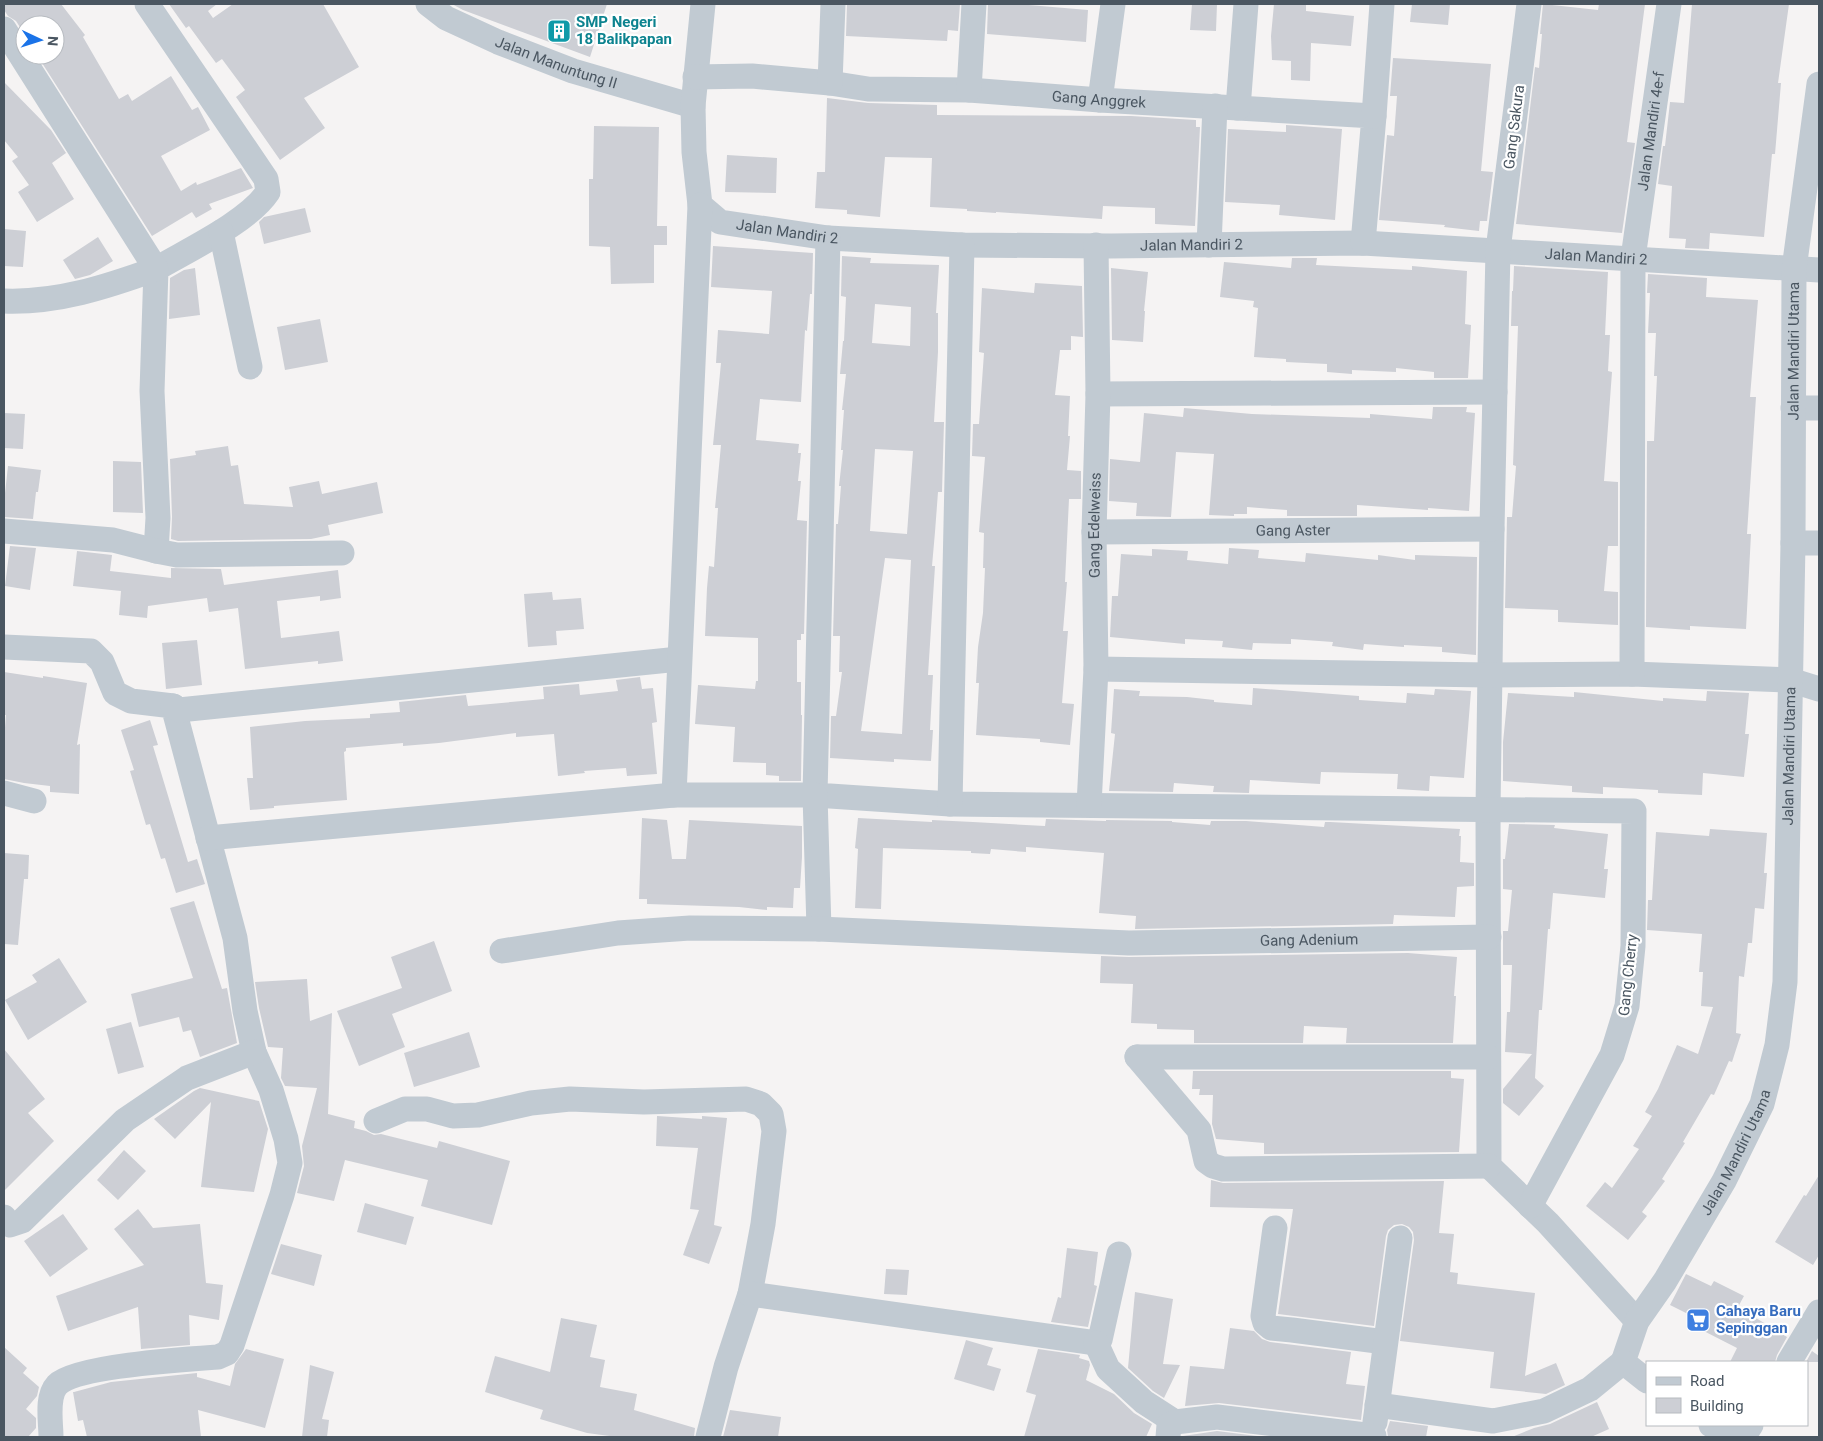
<svg xmlns="http://www.w3.org/2000/svg" width="1823" height="1441" font-family="Roboto,sans-serif">
  <rect width="100%" height="100%" fill="#f5f3f3"/>
  <path fill="#cdcfd5" fill-rule="evenodd" d="M4 4H61L85 35 83 37 119 99 128 94 132 101 171 76 192 110 198 107 210 130 161 156 181 191 196 182 197 185 241 168 253 188 209 204 212 209 196 218 192 212 152 236 37 55H55V25H25V35L16 21 8 16 4 10Z
    M169 4H217L208 11 213 18 233 4H323L359 67 304 98 325 128 280 160 236 97 245 90 222 59 216 63 189 26 186 28Z
    M452 4H607L590 57 463 10Z
    M847 4H960L958 31 948 30 947 41 846 36Z
    M988 4H1017L1088 10 1086 42 987 34Z
    M1192 4H1217L1216 31 1190 30Z
    M1274 4H1306V11L1354 16 1351 46 1311 43 1310 81 1291 80V61L1272 60 1271 36Z
    M1412 4H1450L1448 25 1410 22Z
    M1543 4 1598 10 1599 4H1645L1627 142 1635 143 1622 233 1516 224 1535 67 1539 68 1542 34H1540Z
    M1692 4H1789L1778 83H1781L1775 154H1772L1764 237 1710 233 1709 249 1685 248 1686 239 1669 238 1672 186 1658 184 1663 146H1665L1670 102 1684 103Z
    M1393 58 1491 64 1481 171 1493 172 1487 221H1480L1479 231 1444 227 1445 225 1379 220 1387 135 1394 136 1397 96H1390Z
    M4 82 51 130 66 153 52 163 74 199 37 222 18 192 29 185 12 161 18 157 4 140Z
    M827 98 868 103 937 105V115L1131 116 1196 120V127H1200L1195 226 1155 224V208L1103 206 1102 219 996 212V213L967 211V209L930 207 932 158 885 157 880 217 847 214V210L815 208 817 172H825Z
    M1286 125 1342 129 1335 220 1279 215 1280 205 1225 202 1228 129 1286 132Z
    M594 126 659 127 657 226H667V245H654V283L611 284 610 247 589 246V179H593Z
    M727 155 777 158 776 193 725 192Z
    M305 208 311 232 264 244 259 222 264 217Z
    M4 229 26 231 23 267 4 266Z
    M98 237 113 261 90 275 75 279 63 260Z
    M713 246 813 253 812 294H810L807 331 805 330 801 402 760 399 756 440 799 444 798 453H801L798 481H801L797 520 807 521 804 634H801V640H797V682H801V715H802L801 781H779V776L766 775V763L733 762 735 727 695 724 698 685 755 689 756 681H758V638L705 636 707 588 709 566 714 567 718 508H715L721 445H713L721 363H716L718 330 769 334 772 291 711 287Z
    M842 256 871 258 870 263 939 265 936 313H938V352L934 422H944L942 492H938L935 532 932 566H935L928 675H933L930 730H933L931 761 894 759V762L830 758 831 716H836L842 672H839L840 636H833L836 524H838L841 486H839L843 450H841L844 410H842L846 374H840L843 341H844L846 297 841 296ZM875 304 911 307 910 346 872 343ZM875 449 913 451 907 534 870 531ZM885 558 911 560 902 734 861 731Z
    M1292 258H1317L1316 265 1412 270V266L1467 271 1465 324 1471 325 1468 378H1434V372L1396 368V372L1352 370V374L1327 372V364L1286 362V359L1254 357 1258 308 1253 307 1254 301 1220 297 1224 262 1291 268Z
    M1514 266 1608 272 1605 335H1610L1608 371 1612 372 1604 481 1618 482V546H1608L1604 591 1618 592V625L1558 622V610L1505 608 1507 517H1512L1516 466 1513 465 1518 326H1511L1512 291H1513Z
    M195 268 200 315 169 319 170 278 184 270Z
    M1111 268 1148 272 1144 311H1145L1143 342 1112 340Z
    M1648 274 1707 278 1706 297 1758 300 1750 397H1756L1747 534H1751L1746 629 1690 626V630L1646 627 1647 441H1654L1657 376H1654L1656 333H1648L1650 293H1647Z
    M1035 283 1082 286 1083 337 1071 336V350H1060L1055 395 1070 396 1068 436H1070L1067 470 1081 471V499H1069L1065 582H1067L1063 631H1068L1062 703 1074 704 1070 745 1040 742V739L976 735 979 683H976L978 647 983 613 985 568H983L984 533 979 532 985 457 972 456 973 424H979L984 353 979 352 982 288 1034 293Z
    M320 319 328 362 285 370 277 327Z
    M1433 407H1467L1466 412 1475 413 1469 511 1428 508V510L1357 505V516H1287V510L1247 507V514H1234V516L1209 515 1214 454 1176 452 1171 517 1136 516 1137 503 1109 501 1110 459 1140 462 1144 413 1183 417 1184 408 1252 414 1370 418V414L1432 419Z
    M4 413 25 414 23 449 4 448Z
    M228 446 231 466 238 465 244 504 293 507 289 487 319 481 322 494 377 482 383 513 328 525 330 535 311 539 178 541 171 539 172 517 170 459 196 455 195 451Z
    M113 461 141 462 143 513 113 512Z
    M8 466 41 470 38 492H36L33 519 4 517V493H5Z
    M10 546 36 548 30 590 5 586Z
    M1229 548 1259 550 1258 558 1305 562 1306 553 1378 560V555L1415 560V555L1477 557 1476 655 1442 652V647L1404 645V647L1364 644 1363 650 1332 646 1333 642 1291 639V644L1253 643 1252 650 1222 647 1223 641 1185 639V644L1110 637 1112 596H1118L1121 554 1152 556V549L1188 551 1187 560 1228 564Z
    M77 551 112 555 110 571 171 578V568L221 569 224 585 338 570 341 598 320 601V596L277 601 281 638 339 631 343 661 318 664V661L245 669 238 608 209 612 207 598 148 606 147 618 119 615 121 591 73 586Z
    M552 592 553 600 581 598 584 629 556 631 557 645 528 647 524 594Z
    M197 640 202 685 166 689 162 643Z
    M4 672 43 678V676L87 683 77 745 80 744 79 794 50 792V786L24 783 4 779V740L6 715H4Z
    M640 677 642 689 653 688 657 722 652 723 657 774 627 776 626 768 584 771 585 773 558 776 554 734 516 737V733L439 743 403 746V743L346 748V751L344 752 347 800 274 806V808L250 810 247 778H253L250 727 305 721 370 718V714L400 712 399 702 466 695 468 706 544 699 543 687 579 684 580 695 618 691 616 680Z
    M1253 688 1359 696V700L1406 703 1407 693 1434 695 1435 689 1471 691 1464 778 1430 776 1429 791 1397 789 1398 774 1321 772 1320 784 1250 780 1249 793 1213 792 1214 786 1174 783 1173 792 1109 791 1115 734 1111 733 1114 689 1140 691 1139 696 1187 697 1214 700V702L1252 705Z
    M1707 691 1749 693 1745 734H1749L1744 777 1703 773 1702 795 1658 793V790L1603 787V794L1572 792V786L1503 781V742L1508 693 1574 697V692L1663 701V698L1706 701Z
    M150 720 158 745 153 746 188 862 197 859 205 884 176 893 165 858 161 859 150 824 146 825 130 771 134 770 121 730Z
    M642 818 667 820 672 859H686L689 820 802 826V857L800 888H794L793 908 767 907V910L739 907 647 904V899H639Z
    M858 818 932 822V820L973 822 1045 826 1046 819 1106 821V820L1172 821V822L1210 825 1211 821H1246L1324 827 1325 822H1330L1460 829 1459 836H1461L1460 862 1474 863V886L1457 887 1455 917 1394 915 1393 924 1135 929 1136 916 1099 913 1104 853 1026 847V852L991 849 990 854 971 853V851L883 848 881 909 855 908 858 849 855 848Z
    M1509 824 1555 825 1554 828 1608 834 1604 869H1608L1605 898 1553 893 1550 929H1548L1542 1010H1539L1535 1078 1544 1086 1519 1116 1503 1103V1089L1532 1054 1505 1052 1507 1012H1510L1512 965H1503V931H1508L1512 890 1503 889V859H1505Z
    M1710 829 1767 833 1764 873H1767L1764 909 1755 908 1752 943H1748L1744 977 1739 976 1736 1033 1741 1034 1732 1062 1729 1061 1714 1095 1711 1094 1683 1142 1685 1143 1662 1179 1665 1181 1642 1212 1647 1216 1628 1240 1586 1206 1605 1182 1612 1188 1639 1149 1633 1146 1652 1116 1645 1112 1658 1089 1677 1045 1698 1054 1713 1007 1701 1006 1703 972H1699L1702 934 1647 930 1648 900H1652L1656 832 1709 836Z
    M4 853 29 855 28 879H24L18 945 4 944Z
    M194 901 222 989 227 988 237 1043 200 1057 191 1030 183 1032 179 1017 139 1027 131 994 193 978 170 908Z
    M434 941 452 991 392 1014 405 1047 359 1066 337 1011 402 988 391 957Z
    M1408 953 1457 957 1454 996H1456L1453 1043H1346L1347 1028 1304 1026 1303 1043H1194V1030L1157 1029V1024L1131 1023 1133 984 1100 983 1101 956 1129 957Z
    M59 958 87 1002 28 1040 5 1000 37 982 32 975Z
    M307 979 310 1021 332 1013 328 1114 355 1121 354 1128 366 1131 374 1135 381 1134 437 1148 439 1141 510 1161 492 1225 421 1206 428 1180 345 1160 334 1201 297 1193 304 1166 302 1146 317 1088 285 1086 281 1078 283 1048 268 1047 259 1008 255 982Z
    M131 1022 144 1067 118 1074 106 1029Z
    M469 1032 480 1067 414 1087 404 1053Z
    M4 1049 45 1099 28 1113 54 1141 4 1191Z
    M1193 1071H1451V1078L1464 1079 1459 1152 1264 1154V1143L1216 1139 1212 1124 1213 1095H1199L1200 1089H1192Z
    M200 1088 259 1101 268 1129 254 1192 201 1187 211 1102 175 1139 154 1119 194 1091Z
    M657 1116 702 1119V1116L727 1118 714 1225 722 1227 709 1264 683 1255 699 1210 690 1209 698 1148 656 1146Z
    M124 1150 146 1171 118 1200 97 1180Z
    M1819 1175V1255L1813 1265 1775 1242 1804 1195 1806 1196Z
    M1211 1180 1223 1183 1444 1181 1439 1233 1454 1234 1450 1272 1458 1273 1457 1284 1535 1293 1525 1376 1556 1363 1565 1385 1546 1394 1490 1388 1494 1352 1400 1341 1414 1240 1413 1232 1409 1227 1402 1224 1394 1225 1388 1230 1386 1236 1374 1326 1278 1314 1293 1209 1210 1207Z
    M365 1203 414 1217 406 1245 357 1232Z
    M138 1209 153 1228 200 1224 206 1283 223 1285 219 1320 189 1315 190 1345 141 1349 138 1307 68 1331 56 1296 144 1265 114 1229Z
    M63 1214 88 1249 50 1277 24 1241Z
    M281 1244 322 1255 314 1286 271 1274Z
    M1067 1248 1098 1252 1094 1285 1097 1286 1088 1327 1051 1322 1058 1297 1061 1298Z
    M886 1269 909 1270 907 1295 884 1294Z
    M1686 1274 1711 1286 1714 1281 1744 1296 1738 1307 1787 1337 1777 1355 1775 1362H1730L1737 1348 1692 1325 1696 1318 1670 1305Z
    M1135 1292 1173 1299 1163 1364 1180 1365 1164 1398 1153 1391 1128 1368Z
    M561 1318 597 1325 590 1357 605 1360 600 1387 637 1394 634 1410 695 1428 694 1437H617L587 1433 540 1419 543 1410 485 1392 495 1356 550 1372Z
    M1230 1328 1254 1331 1262 1339 1270 1342 1351 1352 1346 1384 1365 1386 1361 1420 1219 1403 1185 1406 1190 1366 1224 1369Z
    M966 1340 993 1348 987 1365 1001 1369 994 1391 954 1379Z
    M4 1347 27 1368 23 1373 39 1387 37 1396 26 1409 36 1418V1428L28 1437H4Z
    M246 1349 284 1359 265 1428 198 1410 201 1437H87L83 1420 78 1421 73 1392H74L111 1382 197 1373V1377L230 1386 235 1364Z
    M1038 1349 1080 1355 1079 1358 1089 1361 1090 1365 1086 1380 1114 1394 1134 1413 1152 1424 1146 1437H1024L1036 1395 1026 1392Z
    M1812 1351 1819 1356V1362H1806Z
    M310 1365 334 1372 322 1419 329 1420 327 1437H302Z
    M1597 1402 1609 1429 1591 1437H1512L1534 1428 1550 1424Z
    M730 1410 781 1417 778 1437H723Z
    M1390 1421 1428 1426 1426 1437H1388L1387 1430Z
    M1217 1431 1265 1437H1182L1183 1436Z"/>
  <g fill="none" stroke-linecap="round" stroke-linejoin="round">
    <g stroke="#c1cad2" stroke-width="25">
      <path d="M147 4 266 179 268 192C248 222 188 250 156 269L152 391 158 518 156 551"/>
      <path id="s1" d="M428 4 446 18 498 42 573 71 693 106"/>
      <path id="s2" d="M703 4 693 106 694 152 700 205 720 222 828 238 962 245 1111 246 1363 243 1819 270"/>
      <path d="M1529 4 1498 250 1492 529 1488 809 1489 1166 1548 1223 1637 1321"/>
      <path d="M4 29 156 269C106 287 57 303 4 301"/>
      <path id="s3" d="M695 77 752 76 830 83 868 89 969 90 1100 100 1374 116 1363 243"/>
      <path d="M830 83 833 4"/>
      <path d="M969 90 974 4"/>
      <path d="M1100 100 1113 4"/>
      <path d="M1238 108 1246 4"/>
      <path d="M1374 116 1382 4"/>
      <path d="M221 232 250 367"/>
      <path d="M828 238 815 795 950 804 1634 811 1633 946 1627 1006 1612 1055 1530 1206"/>
      <path d="M1209 245 1215 106"/>
      <path d="M1098 394 1495 392"/>
      <path d="M1793 408H1819"/>
      <path d="M4 531 113 540 156 551 177 555 342 553"/>
      <path id="s4" d="M1094 532 1492 529"/>
      <path d="M1793 543H1819"/>
      <path d="M4 647 91 651 102 662 115 693 131 701 173 706 235 938 245 1011 254 1052 271 1090 286 1139 290 1163 282 1195 232 1345 227 1353 218 1357C189 1359 75 1366 57 1385 46 1397 51 1422 51 1437"/>
      <path d="M1096 669 1489 675 1632 674 1790 680 1819 689"/>
      <path id="s5" d="M1632 674 1633 258 1669 4"/>
      <path d="M173 706 179 710 679 659"/>
      <path d="M4 793 34 801"/>
      <path d="M674 795 700 205"/>
      <path d="M950 804 962 245"/>
      <path id="s6" d="M1089 805 1096 669 1094 532 1098 394 1096 245"/>
      <path d="M208 838 674 795H815L819 929"/>
      <path id="s7" d="M502 951 618 933 690 928 819 929 1129 943 1489 937"/>
      <path d="M1137 1057 1199 1130 1206 1161 1213 1166 1223 1169 1489 1166"/>
      <path d="M1137 1057H1488"/>
      <path d="M376 1121 405 1109H427L453 1116 478 1115 531 1103 570 1099 644 1102 746 1099 761 1104 771 1114 774 1131 763 1224 750 1294 726 1367 708 1437"/>
      <path d="M4 1217 10 1225 22 1221 125 1120 187 1078 254 1052"/>
      <path d="M1275 1228 1263 1316 1265 1323 1271 1328 1292 1330 1385 1342"/>
      <path d="M750 1294 1096 1343 1100 1340 1119 1254"/>
      <path d="M1096 1343 1108 1369 1144 1402 1175 1422"/>
      <path d="M1789 1362 1819 1312"/>
      <path id="s8" d="M1647 1381 1623 1362 1637 1321 1665 1281 1724 1181 1762 1104 1777 1045 1785 982 1793 543 1794 269 1819 84"/>
      <path d="M1377 1405 1493 1421 1544 1411 1590 1389 1623 1362"/>
      <path d="M1375 1422 1400 1238"/>
      <path d="M1711 1425 1732 1437"/>
      <path d="M1168 1437 1169 1425 1175 1422 1217 1417 1374 1436"/>
      <path d="M1743 1437 1751 1425"/>
    </g>
  </g>
  <defs>
    <g id="building-square" transform="scale(1.25)"><rect x="-9" y="-9" width="18" height="18" rx="4" fill="#0f9aa8" stroke="#fff"/><path d="M-4-6H4V6H1V3H-1V6H-4ZM-2.5-4.3h1.7v1.8h-1.7ZM.8-4.3h1.7v1.8H.8ZM-2.5-1h1.7V.8h-1.7ZM.8-1h1.7V.8H.8Z" fill="#fff"/></g>
    <g id="supermarket-square" transform="scale(1.25)"><rect x="-9" y="-9" width="18" height="18" rx="4" fill="#3f7fe0" stroke="#fff"/><path d="M-6-5.5h2.5l.6 2H6L4.5 2H-2.5L-4.4-4H-6ZM-1.5 3.2a1.3 1.3 0 1 0 .1 0ZM3 3.2a1.3 1.3 0 1 0 .1 0Z" fill="#fff"/></g>
  </defs>
  <g fill-rule="evenodd">
    <use href="#building-square" x="559" y="31"/>
    <use href="#supermarket-square" x="1698" y="1320"/>
  </g>
  <g text-anchor="middle" dominant-baseline="central" stroke-width="4.5" stroke-linejoin="round" paint-order="stroke">
    <g font-size="15" font-weight="bold" fill="#0d838f" stroke="#fff" text-anchor="start">
      <text x="576" y="22">SMP Negeri<tspan x="576" dy="17">18 Balikpapan</tspan></text>
    </g>
    <g font-size="15" fill="#4a5661" stroke="#fff">
      <text stroke="none"><textPath href="#s1" startOffset="142">Jalan Manuntung II</textPath></text>
      <text stroke="none"><textPath href="#s3" startOffset="405">Gang Anggrek</textPath></text>
      <text transform="translate(1514 127) rotate(-83)">Gang Sakura</text>
      <text stroke="none"><textPath href="#s5" startOffset="544">Jalan Mandiri 4e-f</textPath></text>
      <text stroke="none"><textPath href="#s2" startOffset="296">Jalan Mandiri 2</textPath></text>
      <text stroke="none"><textPath href="#s2" startOffset="701">Jalan Mandiri 2</textPath></text>
      <text stroke="none"><textPath href="#s2" startOffset="1106">Jalan Mandiri 2</textPath></text>
      <text stroke="none"><textPath href="#s8" startOffset="1080">Jalan Mandiri Utama</textPath></text>
      <text stroke="none"><textPath href="#s6" startOffset="280">Gang Edelweiss</textPath></text>
      <text stroke="none"><textPath href="#s4" startOffset="199">Gang Aster</textPath></text>
      <text stroke="none"><textPath href="#s8" startOffset="675">Jalan Mandiri Utama</textPath></text>
      <text stroke="none"><textPath href="#s7" startOffset="809">Gang Adenium</textPath></text>
      <text transform="translate(1628 975) rotate(-84)">Gang Cherry</text>
      <text stroke="none"><textPath href="#s8" startOffset="270">Jalan Mandiri Utama</textPath></text>
    </g>
    <g font-size="15" font-weight="bold" fill="#366cbe" stroke="#fff" text-anchor="start">
      <text x="1716" y="1311">Cahaya Baru<tspan x="1716" dy="17">Sepinggan</tspan></text>
    </g>
  </g>
  <rect width="1823" height="1441" fill="none" stroke="#4a5661" stroke-width="10"/>
  <rect x="1646" y="1361" width="162" height="65" fill="#ffffff" stroke="#b7bbc0"/>
  <rect x="1656" y="1377" width="25" height="8" fill="#c1cad2" stroke="#b7bbc0"/>
  <text x="1690" y="1386" font-size="15" fill="#4a5661">Road</text>
  <rect x="1656" y="1398" width="25" height="15" fill="#cdcfd5" stroke="#b7bbc0"/>
  <text x="1690" y="1411" font-size="15" fill="#4a5661">Building</text>
  <g transform="translate(40 40) rotate(94)"><circle r="24" fill="#ffffff" stroke="#b7bbc0"/>
  <path d="M0-4L9 19L0 12L-9 19Z" fill="#1a73e8"/>
  <text y="-8" font-size="14" font-weight="bold" text-anchor="middle" fill="#4a5661">N</text>
  </g>
</svg>
